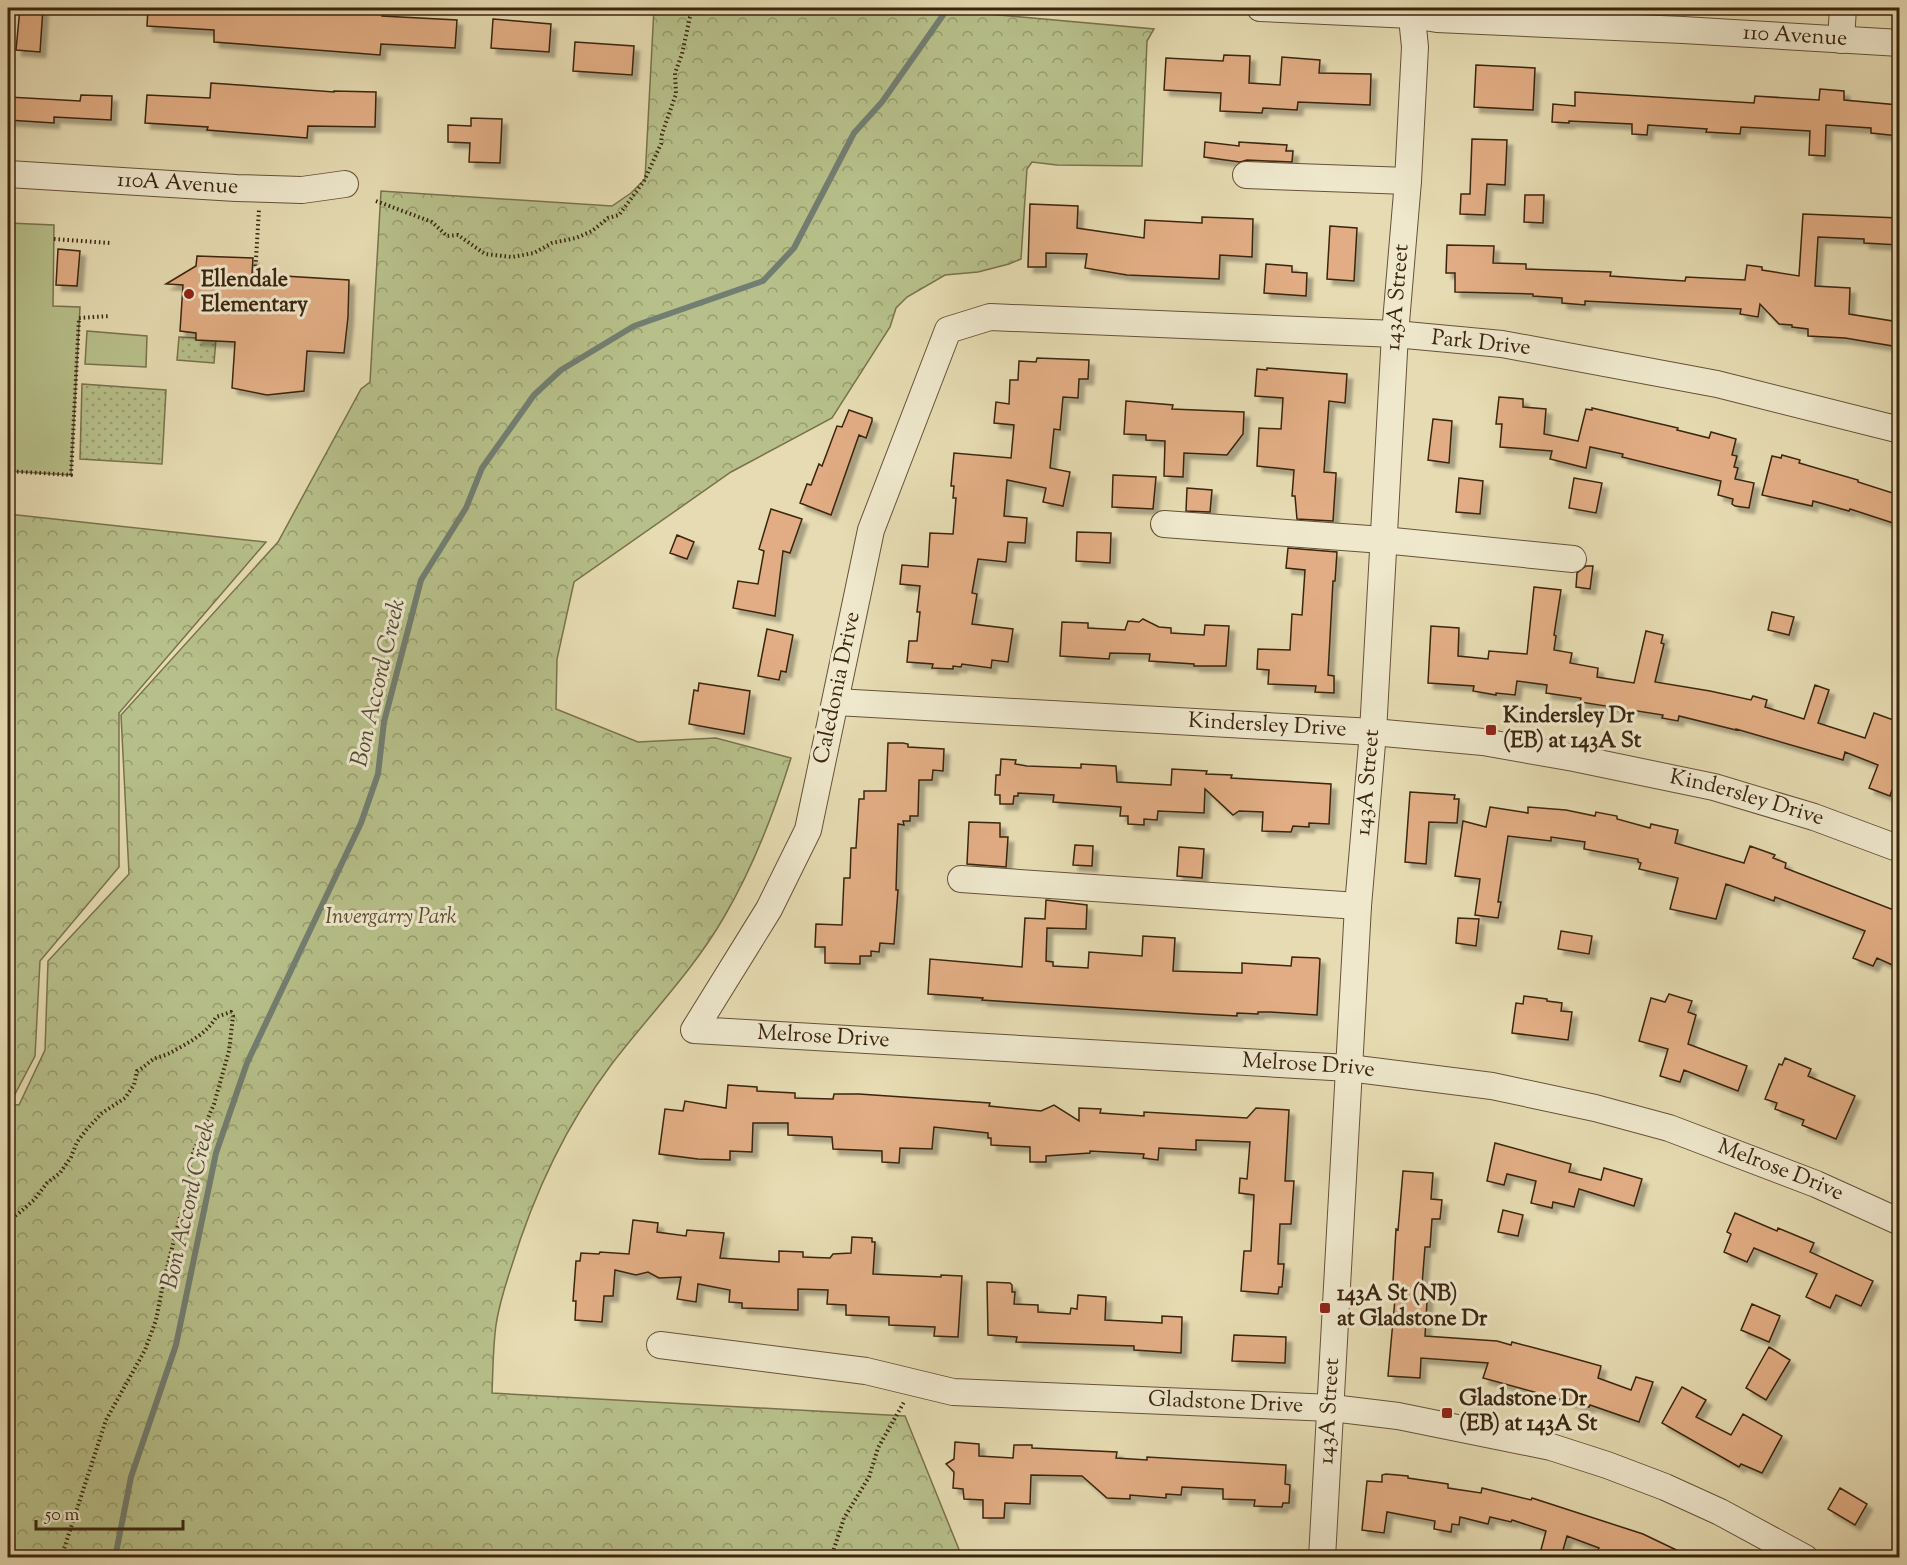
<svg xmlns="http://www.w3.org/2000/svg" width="1907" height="1565" font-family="'Sorts Mill Goudy',serif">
  <defs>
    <pattern id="green-dots" width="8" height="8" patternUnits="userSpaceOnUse" patternTransform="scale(1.5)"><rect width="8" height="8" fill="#b7c08a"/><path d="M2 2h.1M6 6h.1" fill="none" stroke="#969c6f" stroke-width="1.8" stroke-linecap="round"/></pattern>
    <pattern id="forest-crowns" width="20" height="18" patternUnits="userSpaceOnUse" patternTransform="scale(1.5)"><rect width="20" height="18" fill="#b7c08a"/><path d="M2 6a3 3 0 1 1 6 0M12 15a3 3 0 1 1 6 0" fill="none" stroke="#969c6f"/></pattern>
    <filter id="shadow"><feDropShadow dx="5.5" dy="5.5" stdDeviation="1.5" flood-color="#0004"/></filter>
  </defs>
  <rect width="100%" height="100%" fill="#e6dbb2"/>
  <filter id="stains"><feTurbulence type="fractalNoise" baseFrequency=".00333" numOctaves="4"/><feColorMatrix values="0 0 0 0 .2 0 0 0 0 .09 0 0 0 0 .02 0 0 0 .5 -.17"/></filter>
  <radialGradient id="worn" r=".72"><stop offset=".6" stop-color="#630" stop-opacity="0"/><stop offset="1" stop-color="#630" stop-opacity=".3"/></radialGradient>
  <path fill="url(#green-dots)" stroke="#79724c" stroke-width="1.5" d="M179 337 216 339 214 363 177 360Z
    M82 384 166 390 162 464 80 459Z"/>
  <path fill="url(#forest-crowns)" stroke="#79724c" stroke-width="1.5" d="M654 8H922L1154 29 1147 41 1142 166 1057 165 1032 162 1027 169 1021 259 1009 264 978 272 945 275 907 297 896 308 890 327 832 418 731 472 574 582 557 659 556 709 638 742 716 738 791 758C774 813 754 866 724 917 693 971 649 1015 611 1065 566 1125 533 1196 511 1268 505 1286 499 1305 496 1325 493 1347 493 1370 492 1393L905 1416 962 1557H8V1104L19 1105 45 1050 48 961 129 874 121 715 278 542 361 389 370 382 381 191 612 206 631 193 645 179Z
    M1054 8H1135L1136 13Z
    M8 514 266 542 119 713V867L40 961 35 1056 14 1096 8 1095Z"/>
  <path fill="#b7c08a" stroke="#79724c" stroke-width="1.5" d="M8 223 54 225 53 306 80 307 71 475 8 471Z
    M87 331 147 336 146 367 85 364Z"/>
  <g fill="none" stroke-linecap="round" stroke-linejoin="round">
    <path stroke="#727e71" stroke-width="6" d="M115 1558 131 1477 176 1345 216 1153 247 1063 361 823 378 774 384 722 421 580 466 508 482 468 534 395 561 370 634 326 763 281 794 248 854 133 882 102 948 8"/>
  </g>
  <path fill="#e2ad84" stroke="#3b250f" stroke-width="1.5" filter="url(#shadow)" d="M20 8H43L40 52 16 50Z
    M148 8H312L383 11 382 16 457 20 455 48 381 44 380 55 214 42V30L147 26Z
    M493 19 551 24 549 52 491 48Z
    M575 42 634 46 632 75 573 71Z
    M1224 55 1250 56 1249 83 1280 85 1282 57 1320 60 1319 73 1371 74 1370 105 1298 102 1297 110 1263 108 1262 113 1220 111 1221 93 1164 90 1166 58 1223 61Z
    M1476 65 1535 68 1533 110 1474 107Z
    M211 83 334 92V91L376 92 375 127 308 126 307 138 207 130 208 127 145 123 147 95 210 98Z
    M1820 89 1844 91V100L1899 105V136L1871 133V128L1826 125 1825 156 1809 155 1810 131 1741 127 1740 134 1706 132 1707 129 1648 125 1647 135 1632 134V124L1569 121V123L1552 122 1553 104 1575 106V92L1754 103 1755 96 1819 100Z
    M81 95 112 96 111 120 54 117V123L8 120 9 97 80 101Z
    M471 118 502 119 500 163 469 162 470 143 448 142V125L471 126Z
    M1472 139 1507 140 1505 185 1487 184 1485 215 1460 214 1461 194H1470Z
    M1205 142 1239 146V142L1287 145 1286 151H1293L1292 162 1247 160 1240 162 1204 157Z
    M1525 195H1544L1543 223 1524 222Z
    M1030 204 1078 206 1077 228 1144 238 1145 220 1202 223V217L1253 219 1252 257 1220 255 1219 279 1127 275 1085 268 1087 254 1046 253V267H1028Z
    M1803 214 1899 218V245L1864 243V239L1818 237 1815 286 1850 288 1849 314 1899 322V347L1845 338 1808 336V329L1792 327V325L1779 324 1760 304 1758 317 1740 314 1741 309 1585 301V305L1562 303V298L1533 296V294L1455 292V273H1446L1447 245 1494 246 1493 263 1526 264V269L1611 272 1610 276 1669 280 1685 281 1686 277 1745 280 1747 265 1762 267V270L1799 276Z
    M1330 226 1357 228 1354 281 1327 279Z
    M58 249 80 251 77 286 56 285Z
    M197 256 253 258 252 274 349 280 348 317 344 353 307 351 304 391 267 395 232 388 235 342 196 340V333L180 331 183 285 166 284 196 266Z
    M1266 264 1292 266V272L1307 273 1306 296 1264 293Z
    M1037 358 1089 360 1088 379H1079L1078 398 1063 397 1060 430 1054 429 1050 468 1070 472 1063 506 1043 502 1046 488 1007 480 1004 516 1027 518 1025 543 1008 542 1006 562 978 559 972 593 977 594 972 624 1013 629 1008 662 992 660 991 668 962 664 961 667 953 666V669L932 668 933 664 907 662 909 641H917L920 612H917L920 586 900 584 902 565 928 567 930 533 953 534 956 498H953L954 486H951L954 453 1011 458 1014 425 994 423 996 402 1009 404 1010 380H1018L1019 361 1036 362Z
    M1267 368 1347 374 1345 403 1329 401 1324 472 1336 473V475L1333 521 1297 519 1295 496H1292L1294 470 1257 466 1259 428 1281 429 1283 398 1255 396 1257 369 1267 370Z
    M1499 397 1523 399V407L1546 409 1544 434 1578 441 1586 409 1592 410V408L1678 428 1677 430 1709 438 1711 432 1736 439 1732 455 1737 456 1734 467 1738 468 1735 479 1754 483 1749 508 1735 506 1732 504 1733 499 1718 495 1721 481 1622 457 1623 454 1590 447 1586 468 1550 459 1552 451 1500 447 1502 424H1496Z
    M1126 401 1173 405 1172 409 1244 412 1243 434 1227 455 1184 453 1183 477 1164 476 1165 441 1146 440V435L1124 434Z
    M849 410 872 418V421L866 438 859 435 831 515 800 503 807 484 811 485 819 464 822 466 837 426 842 427Z
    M1433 419 1452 421 1449 463 1428 460Z
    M1782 455 1800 460 1799 463 1858 480V482L1899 495V525L1850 509 1849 511 1813 501 1812 506 1762 495 1772 456 1781 458Z
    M1113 475 1156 477 1153 509 1112 507Z
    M1459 478 1483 481 1480 514 1456 512Z
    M1574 478 1602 483 1596 513 1569 508Z
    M1187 488 1212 490 1210 512 1186 511Z
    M771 509 802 519 790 553 783 551 775 616 733 608 738 581 758 584 764 551 759 549Z
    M1077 532 1111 533 1110 563 1076 561Z
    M677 535 694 542 687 559 670 553Z
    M1288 548 1337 552 1335 581H1333L1328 675 1334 676V693L1315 692 1316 686 1268 684 1269 670 1257 669 1258 649 1290 650 1292 614 1302 615 1305 570 1286 568Z
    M1586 566H1593L1590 589 1576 587 1577 573Z
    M1534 587 1561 590 1554 635 1556 636 1554 650 1572 653 1570 663 1598 668 1597 677 1634 683 1646 631 1663 635 1661 643 1664 644 1655 682 1710 691 1751 700 1753 696 1767 700 1765 707 1804 719 1815 685 1829 690 1818 723 1865 738 1874 713 1899 722V793L1892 790 1890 796 1869 788 1878 765 1845 752 1843 760 1736 729V730L1679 716 1678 721 1662 718 1663 715 1580 702 1581 698 1546 693 1547 685 1517 681 1515 695 1496 693V695L1473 691 1474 686 1428 683 1431 626 1459 628 1458 656 1488 659 1489 651 1527 654Z
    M1772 612 1794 617 1789 635 1768 630Z
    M1143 619 1159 627 1171 628V633L1204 635 1205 625 1229 626 1226 666H1194V664L1149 661 1150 654 1110 653 1109 659 1060 656 1062 622 1088 623V628L1125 630 1128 621 1139 622Z
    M767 629 793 635 786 672 781 671 779 680 758 676Z
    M699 683 750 691 744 734 689 724 694 690 698 691Z
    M888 743H903L908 744V747L944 749 943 771 933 770 932 780H919L918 816H910V821H903L904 825 898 824 896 890H898L894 944 880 943 879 952 871 951V956H860V964L825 963V947H815L816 924 842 925 844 878H850L851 848H856L859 799H864V791H886Z
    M1001 759 1016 760 1015 764 1027 766 1081 768V764L1116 766 1117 782 1171 785 1172 769 1207 771 1206 774 1232 775 1231 778 1331 784 1329 824 1309 823V827L1293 826 1291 832 1262 831 1263 812 1239 811 1233 815 1205 789 1204 813 1158 811 1157 820 1144 819V825L1128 824V816H1120L1121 807 1053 802 1054 795 1018 793V796H1014L1013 804H1000V795H995L996 775H1000Z
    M1410 792 1455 795 1454 799H1459L1457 823 1429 822 1426 864 1405 862Z
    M1490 807 1528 813V807L1566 810 1595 816 1596 812 1617 816V819L1650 828 1651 824 1678 830 1675 843 1744 863 1750 846 1775 855 1773 858 1786 863 1785 868 1899 912V968L1877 958 1873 966 1853 958 1865 931 1775 897 1774 901 1726 884 1716 919 1670 909 1678 878 1639 869 1641 863 1638 862V859L1584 849 1585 842 1551 837V841L1508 836 1498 902H1501L1498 918 1475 915 1480 879 1455 876 1463 821 1486 827Z
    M969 822 1000 823V837H1008L1006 867 967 864Z
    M1075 845 1093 846 1092 866 1073 865Z
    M1179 847 1204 849 1202 878 1177 876Z
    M1046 900 1087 905 1086 929 1047 928 1046 961 1053 962V966L1088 968 1089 952 1142 956 1143 936 1175 938 1173 971 1242 973V963L1291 966 1292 957 1318 958 1320 959 1317 1015 1270 1012H1258V1014L1237 1013V1016L1199 1014 982 1000 983 998 928 994 930 959 1022 967 1025 918 1045 919Z
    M1458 918 1479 919 1476 946 1456 943Z
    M1561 931 1592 936 1589 954 1558 949Z
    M1669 994 1692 1001 1688 1012 1696 1015 1688 1044 1747 1066 1738 1091 1684 1070 1680 1082 1660 1076 1668 1049 1639 1041 1651 998 1665 1002Z
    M1524 996 1547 999V1001L1562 1003 1561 1011 1572 1012 1568 1040 1512 1033 1516 1003 1523 1004Z
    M1785 1058 1811 1069 1808 1076 1855 1096 1836 1139 1802 1125 1804 1120 1775 1109 1777 1103 1765 1099 1779 1064 1782 1065Z
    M728 1085 757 1087V1091L795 1093V1098L833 1099 834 1094H859L990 1103 989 1106 1041 1111 1054 1105 1079 1121V1108L1101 1109 1100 1113 1144 1116V1112L1247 1118 1256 1108 1289 1110 1285 1181H1294L1291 1224H1280L1278 1264H1284L1282 1287H1279L1278 1294 1241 1291 1244 1251H1251L1254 1195 1239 1193 1240 1178 1247 1179 1250 1142 1196 1140V1150L1159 1148 1158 1160 1143 1158 1144 1154 1090 1151V1153L1046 1156V1162H1030V1147L991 1145V1138H988V1133L934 1127 932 1149 900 1148 899 1163 882 1162V1151L833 1149 832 1137 788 1135V1123H753L752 1152 730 1151V1160L698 1159 659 1154 665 1109 683 1111 685 1101 726 1108Z
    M1495 1143 1571 1164 1569 1172 1601 1180 1604 1168 1642 1179 1634 1206 1579 1189 1574 1207 1553 1202 1552 1208 1531 1203 1536 1181 1507 1174 1504 1185 1487 1181Z
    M1403 1171 1433 1173 1431 1199 1442 1200 1440 1219H1432L1430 1247H1425L1422 1285H1428L1425 1336 1497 1341 1511 1345 1512 1342 1558 1354 1601 1366 1598 1378 1631 1390 1636 1377 1653 1382 1639 1422 1590 1405 1589 1407 1483 1378 1488 1363 1421 1358 1420 1378 1388 1376 1395 1299H1392L1396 1229 1398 1230Z
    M1503 1210 1523 1215 1518 1236 1498 1232Z
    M1735 1213 1777 1231 1778 1228 1814 1243 1810 1252 1873 1281 1861 1306 1836 1295 1830 1308 1806 1297 1817 1274 1754 1248 1747 1262 1724 1252 1731 1234 1727 1232Z
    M633 1220 658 1223 657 1232 686 1236 687 1230 724 1233 720 1258 779 1262V1251L803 1252V1257L830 1258 833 1254 851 1253 852 1237 872 1238V1242H875L873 1274 941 1277V1275L962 1276 958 1337 934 1336 935 1327 889 1325V1317L846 1315V1305L827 1304 828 1290 798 1289V1310L742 1308V1303L729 1302 730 1290 698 1284 696 1302 677 1299 681 1277 659 1278 648 1272 636 1275 615 1270 613 1296H604L602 1322 575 1320 576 1301H573L576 1261H580L581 1253 599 1254 600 1252 629 1254Z
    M987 1282 1010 1283 1012 1285V1292H1015L1014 1304 1038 1305V1312L1070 1314 1071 1308 1077 1309 1078 1295 1106 1297 1105 1320 1162 1323V1316L1182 1317 1181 1353 1134 1350V1346L1016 1342 1017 1337 988 1335Z
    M1752 1304 1780 1316 1769 1342 1741 1330Z
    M1234 1335 1286 1337 1285 1363 1232 1361Z
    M1769 1347 1790 1360 1766 1400 1746 1388Z
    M1682 1387 1706 1400 1696 1417 1731 1435 1743 1414 1782 1436 1762 1473 1741 1464 1739 1467 1662 1423Z
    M955 1442 979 1444V1456L1013 1458 1014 1445H1032V1448L1117 1452 1116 1458 1147 1460V1457L1286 1465 1285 1484 1290 1485 1289 1503H1283L1282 1507 1254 1506 1255 1500 1223 1499V1489L1182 1487 1181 1495 1166 1494V1498L1130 1495V1499L1107 1498 1082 1476 1031 1475 1030 1504 1005 1503 1004 1518H983V1500L964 1499 963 1489 953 1488 954 1472 946 1464 954 1459Z
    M1386 1474 1408 1476V1478L1448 1484V1488L1481 1493 1482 1488 1531 1500 1532 1498 1643 1534 1691 1557H1595L1599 1548 1567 1536 1561 1557H1539L1546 1531 1512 1520 1511 1522 1490 1517 1488 1524 1460 1517 1459 1525 1452 1524 1451 1532 1434 1529 1435 1521 1387 1512 1384 1533 1362 1530 1367 1481 1382 1482V1475Z
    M1840 1488 1867 1504 1855 1525 1828 1509Z"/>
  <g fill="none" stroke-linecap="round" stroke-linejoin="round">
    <g stroke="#665238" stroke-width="28">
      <g id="minor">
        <path id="s1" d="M1260 8 1412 15 1437 19 1683 30 1900 43"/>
        <path d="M1841 40 1843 8"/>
        <path id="s2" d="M8 174 236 188 302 190 345 184"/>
        <path d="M1246 175 1408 181"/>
        <path id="s3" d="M1900 430 1717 384 1502 344 1395 334 990 317 948 330 871 530 808 830 769 909 694 1030 1349 1068 1492 1086 1595 1108 1669 1128 1816 1184 1900 1222"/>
        <path d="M1164 524 1383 540 1573 559"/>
        <path id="s4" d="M836 702 1373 732 1483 742 1574 758 1714 787 1814 817 1900 849"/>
        <path d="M961 879 1358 906"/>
        <path id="s5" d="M660 1345 866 1371 953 1392 1332 1408 1398 1416 1551 1447 1607 1465 1665 1487 1720 1512 1805 1558"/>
        <path id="s6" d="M1322 1558 1358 906 1373 732 1395 334 1408 181 1415 47 1411 8"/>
      </g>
    </g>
    <path stroke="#3b250f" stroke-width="4" stroke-dasharray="1.5 3" stroke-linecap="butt" d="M376 201 432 222 447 236 458 235 485 254 512 257 534 253 552 243 576 238 592 231 608 218 619 215 644 181 661 144 662 134 676 94 675 73 682 54 690 17 695 8
      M54 239 110 243
      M255 275 259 209
      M8 471 71 475 79 318 110 316
      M8 914V917
      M8 1221 19 1213 34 1200 47 1183 60 1173 71 1157 77 1142 87 1129 102 1113 125 1098 134 1085 137 1071C143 1068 147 1064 152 1060 157 1057 164 1056 170 1053 186 1044 207 1034 216 1017L231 1012 233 1016 229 1051 214 1104 190 1160 191 1192 180 1217 164 1279 156 1320 145 1350 106 1420 61 1558
      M831 1558 844 1518 869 1477 878 1448 904 1402"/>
    <use href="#minor" stroke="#efe8cd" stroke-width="26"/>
  </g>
  <g fill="#8f2418" stroke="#efe8cd" stroke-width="2">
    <circle cx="189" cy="294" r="6"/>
    <rect x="1485" y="724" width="12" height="12" rx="3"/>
    <rect x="1319" y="1302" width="12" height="12" rx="3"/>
    <rect x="1441" y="1407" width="12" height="12" rx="3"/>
  </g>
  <g text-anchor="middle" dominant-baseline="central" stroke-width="6" stroke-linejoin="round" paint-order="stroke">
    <g font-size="22" fill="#3b250f" stroke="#efe8cd">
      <text stroke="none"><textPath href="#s1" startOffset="536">110 Avenue</textPath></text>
      <text stroke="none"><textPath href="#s2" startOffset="170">110A Avenue</textPath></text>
      <text stroke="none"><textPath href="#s6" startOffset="1263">143A Street</textPath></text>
      <text transform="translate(1481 344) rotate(6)">Park Drive</text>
      <text transform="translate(838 688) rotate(-78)">Caledonia Drive</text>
      <text stroke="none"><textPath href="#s4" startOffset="432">Kindersley Drive</textPath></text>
      <text stroke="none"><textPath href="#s6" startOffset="777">143A Street</textPath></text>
      <text stroke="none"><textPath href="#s4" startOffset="918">Kindersley Drive</textPath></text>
      <text stroke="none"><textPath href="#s3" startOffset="1845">Melrose Drive</textPath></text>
      <text stroke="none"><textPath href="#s3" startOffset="2331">Melrose Drive</textPath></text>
      <text stroke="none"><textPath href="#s3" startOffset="2817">Melrose Drive</textPath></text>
      <text stroke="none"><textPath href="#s5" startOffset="570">Gladstone Drive</textPath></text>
      <text stroke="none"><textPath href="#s6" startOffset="147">143A Street</textPath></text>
    </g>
    <g font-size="22" font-weight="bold" fill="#3b250f" stroke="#efe8cd" text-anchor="start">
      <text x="201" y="281">Ellendale<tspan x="201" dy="25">Elementary</tspan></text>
      <text x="1503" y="717">Kindersley Dr<tspan x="1503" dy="25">(EB) at 143A St</tspan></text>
      <text x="1337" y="1295">143A St (NB)<tspan x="1337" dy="25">at Gladstone Dr</tspan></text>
      <text x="1459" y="1400">Gladstone Dr<tspan x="1459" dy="25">(EB) at 143A St</tspan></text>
    </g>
    <g font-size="22" font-style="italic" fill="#5a4c2e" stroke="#efe8cd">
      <text x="391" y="918">Invergarry Park</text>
    </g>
    <g font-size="24" font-style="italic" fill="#524a38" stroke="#efe8cd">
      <text transform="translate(379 683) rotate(-77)">Bon Accord Creek</text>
      <text transform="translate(189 1205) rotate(-77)">Bon Accord Creek</text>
    </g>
  </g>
  <rect width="1907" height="1565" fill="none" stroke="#e6dbb2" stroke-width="30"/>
  <rect x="9" y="9" width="1889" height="1547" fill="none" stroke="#3b250f" stroke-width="3"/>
  <rect x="15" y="15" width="1877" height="1535" fill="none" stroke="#3b250f" stroke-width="1.5"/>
  <path d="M36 1520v9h147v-9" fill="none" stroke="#3b250f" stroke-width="3"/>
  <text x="45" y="1520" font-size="18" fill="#3b250f" stroke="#efe8cd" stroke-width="4.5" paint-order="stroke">50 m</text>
  <rect width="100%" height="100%" filter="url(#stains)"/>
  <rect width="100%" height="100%" fill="url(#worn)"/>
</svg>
